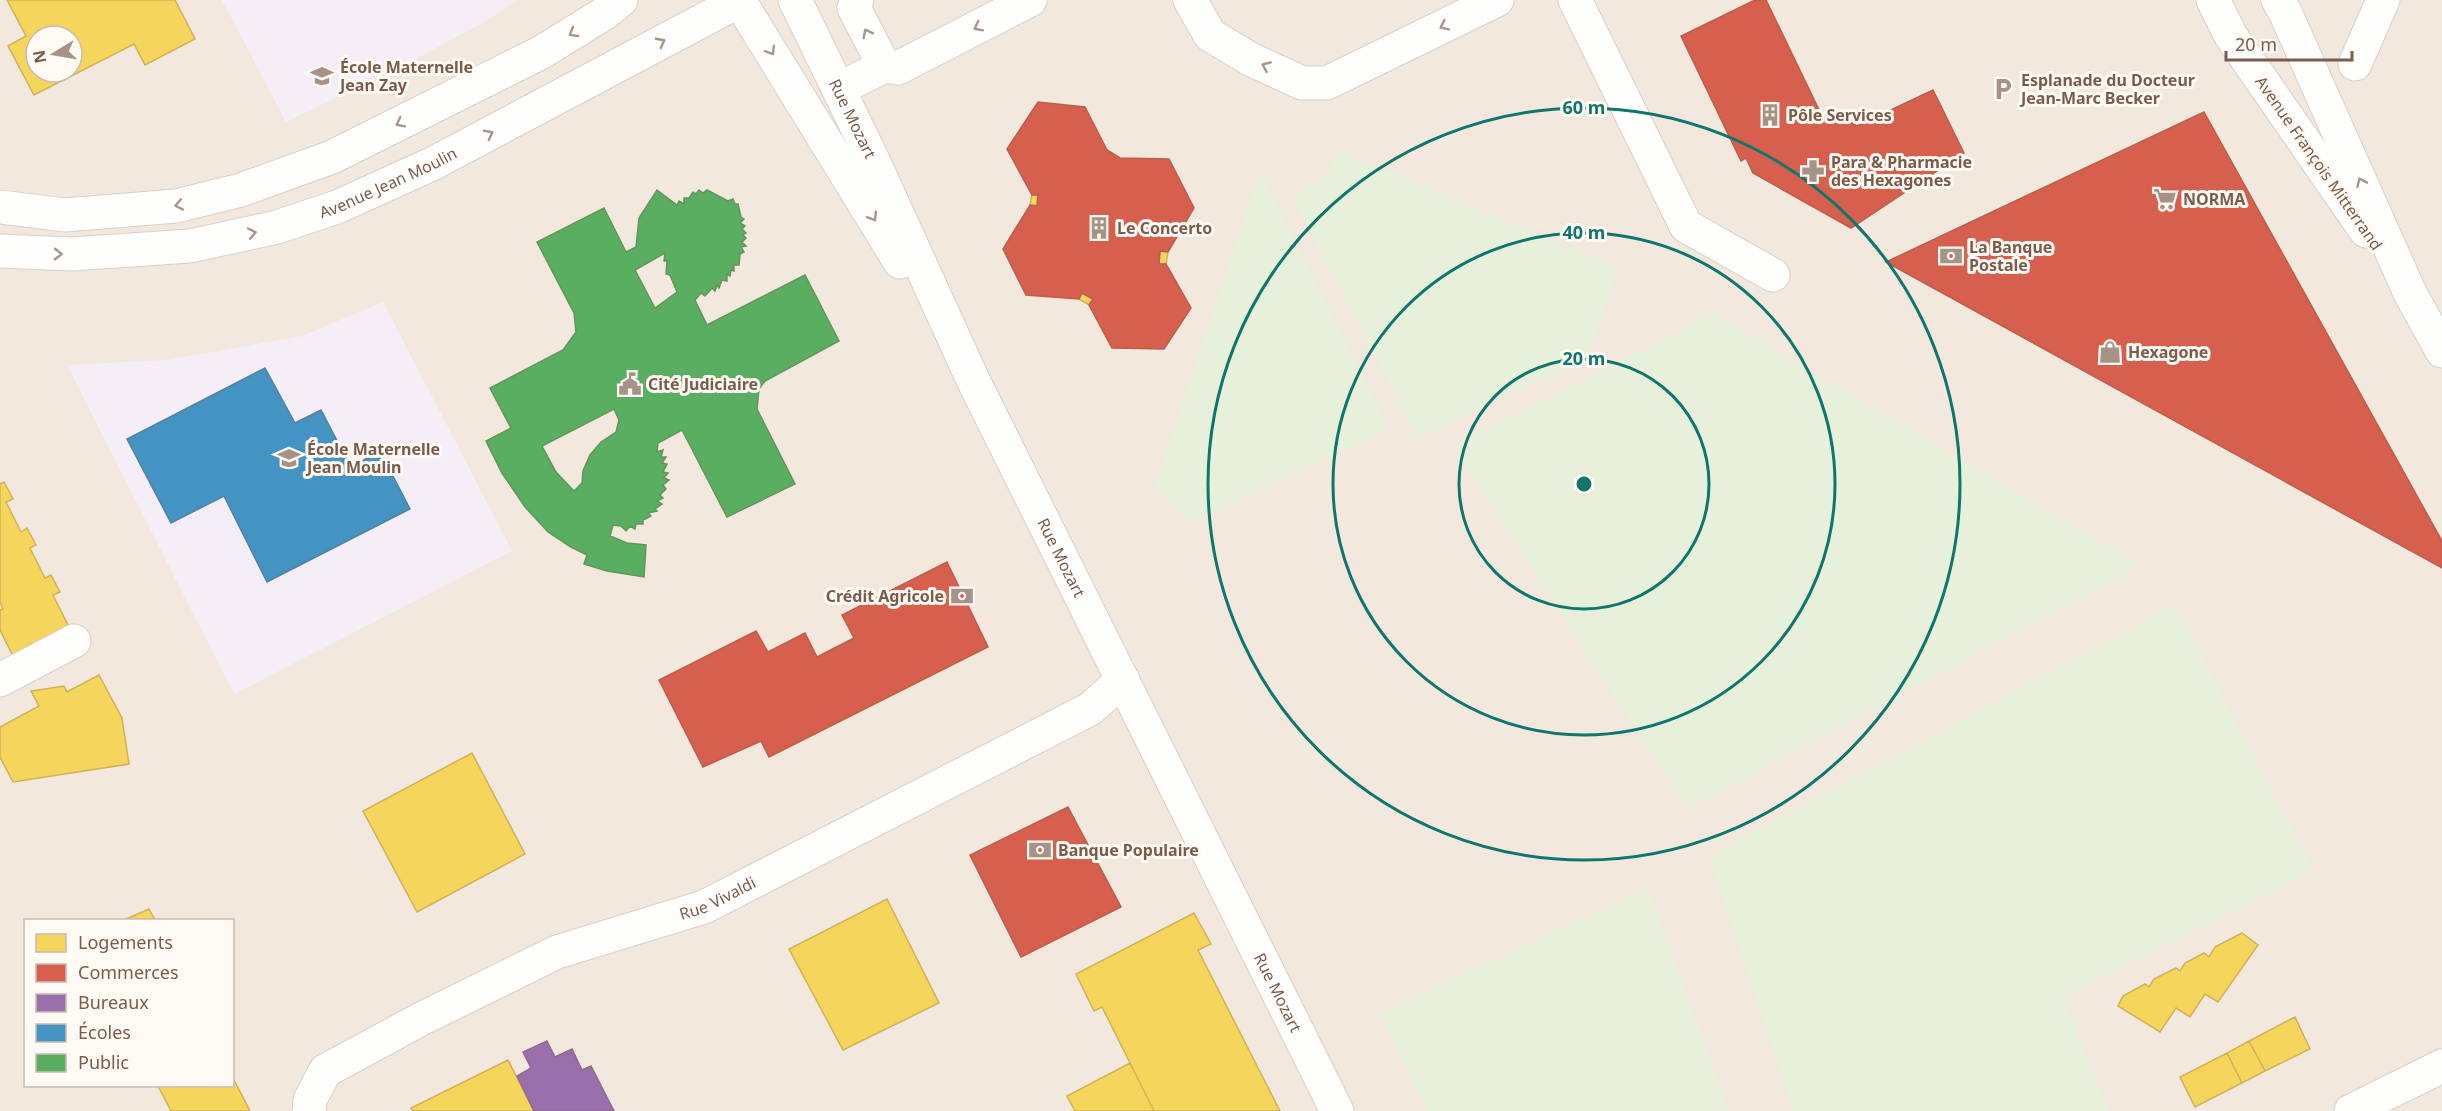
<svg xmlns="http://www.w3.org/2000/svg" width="2442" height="1111" font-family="'Noto Sans',sans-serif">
  <rect width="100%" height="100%" fill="#f9f5f0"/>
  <path fill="#f2e8de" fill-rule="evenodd" d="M0 0H2442V1111H0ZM36 36H72V72H36ZM26 920H232V1086H26Z"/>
  <path fill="#f6eef6" d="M222 0H518L486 21 423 55 286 122Z
    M383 302 512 551 234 694 67 365 168 360 302 336Z"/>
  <path fill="#e7f0db" d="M1338 151 1619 268 1587 359 1418 437 1292 197 1324 179Z
    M1260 171 1389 429 1188 523 1155 486Z
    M1714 314 2140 566 1688 809 1453 446Z
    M2175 605 2313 870 2062 997 2109 1111H1793L1709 857Z
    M1648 888 1729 1111H1427L1380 1014Z"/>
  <path fill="#f6d55c" stroke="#d1b158" stroke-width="1.5" fill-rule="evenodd" d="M7 0H175L195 39 145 65 134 44 34 95 8 46 26 36ZM36 36H72V72H36Z
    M1032 195H1038L1037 206 1030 205Z
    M1160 251 1168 252 1166 264H1159Z
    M1082 293 1093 299 1089 305 1079 299Z
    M4 482 13 499 6 502 21 532 27 528 36 545 30 548 45 578 51 575 60 592 53 595 69 627 13 656 0 630V610L3 609 0 602V484Z
    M99 675 122 718 129 764 13 782 0 757V727L39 706 31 691 64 686 67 692Z
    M472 753 525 854 417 912 363 811Z
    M887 899 939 1003 843 1050 789 949Z
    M149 909 155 920H124Z
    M1194 913 1211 944 1198 950 1280 1111H1154L1102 1007 1094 1011 1076 974Z
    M2242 933 2258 945 2218 1002 2205 994 2190 1017 2176 1008 2160 1032 2118 1006 2123 996 2145 984 2149 987 2154 979 2176 968 2180 971 2185 963 2204 953 2209 957 2215 947Z
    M2295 1017 2310 1049 2265 1071 2249 1041Z
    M2249 1041 2265 1071 2242 1083 2227 1053Z
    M2227 1053 2242 1083 2195 1107 2180 1077Z
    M508 1060 534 1111H413L411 1108Z
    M1130 1063 1154 1111H1075L1067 1096Z
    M232 1076 250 1111H171L158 1086H232Z"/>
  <path fill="#d6604d" stroke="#ba5f4d" stroke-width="1.5" d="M1755 0H1766L1823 118 1833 113 1857 126 1933 90 1964 153 1851 228 1753 173 1746 158 1741 161 1681 36Z
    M1038 102 1085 107 1107 150 1120 158 1169 159 1194 208 1168 252 1160 251 1159 264H1166L1191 308 1164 349 1112 348 1089 305 1093 299 1082 293 1079 299 1026 295 1003 249 1030 205 1037 206 1038 195H1032L1007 149Z
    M2204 112 2442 541V568L1886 262Z
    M947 562 988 647 769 757 761 741 703 767 659 680 756 631 768 652 805 633 817 657 854 638 842 615Z
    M1068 807 1121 907 1021 957 970 855Z"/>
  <path fill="#9970ab" stroke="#906a8f" stroke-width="1.5" d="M547 1041 555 1057 572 1049 582 1070 591 1066 614 1111H534L517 1076 531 1068 523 1052Z"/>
  <path fill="#4393c3" stroke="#5482a0" stroke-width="1.5" d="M265 368 295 423 321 410 351 467 380 451 410 509 267 582 224 496 171 523 127 439Z"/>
  <path fill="#5aae61" stroke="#64955b" stroke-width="1.5" fill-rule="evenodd" d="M657 190 677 205 679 201 684 204V198H689L693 192 696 194 699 190 703 193 707 190 728 201 733 199 735 204H738L741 217 744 219 740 223 745 226 742 229 746 233 743 235 746 238 742 242 746 246 741 247 744 252 740 254 739 265H734V271L731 270 730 276 727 274V281L722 280 719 288 717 285 715 291 712 288 705 296 701 293 695 300 707 325 805 275 839 341 765 381 759 389 757 409 795 484 727 517 682 430 658 443 657 452 663 450 661 457H666L662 463 667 464 663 472 668 473 664 478 669 480 663 485 666 489 660 495 663 498 657 501 662 504 655 509 657 511 648 513 651 516 643 520V524H636L635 529 630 526 626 531 621 526 613 525 610 536 627 543 646 545 644 577 607 571 584 564 587 555 571 547 548 532 525 507 502 473 486 441 511 428 490 388 563 350 576 332 574 313 537 242 604 208 626 252 636 247 639 218ZM665 253 664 261H667L666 274 670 275 677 292 655 308 635 270ZM614 409 619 420 616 432 601 442 590 455 583 471 582 483 574 491 556 472 542 446Z"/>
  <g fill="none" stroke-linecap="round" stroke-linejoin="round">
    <g stroke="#d7d1cb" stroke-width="35">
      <g id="minor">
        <path d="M739 0 900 262"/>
        <path id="s1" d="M795 0 872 158 973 380 1337 1111"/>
        <path d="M857 0 854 8 884 66"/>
        <path d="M1190 0 1210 35 1250 59 1302 83H1327L1497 0"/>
        <path d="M1575 0 1686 226 1773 275"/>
        <path d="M2213 0 2231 36 2366 231"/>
        <path d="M2278 0 2285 12 2410 293 2442 351"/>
        <path d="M2355 64 2383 0"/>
        <path d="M839 89 884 66 898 68 1030 0"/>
        <path d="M0 207 65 215 176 206 241 190 332 157 542 52 605 13 621 0"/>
        <path id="s2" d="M0 251 71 254 190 246 277 227 337 207 432 164 741 0"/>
        <path d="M0 680 74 641"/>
        <path id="s3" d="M309 1111 310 1100 325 1071 421 1019 557 952 704 907 1090 709 1123 680"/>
        <path d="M2351 1111 2442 1066"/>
      </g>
    </g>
    <use href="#minor" stroke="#fefefd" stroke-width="33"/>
  </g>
  <defs><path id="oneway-chevron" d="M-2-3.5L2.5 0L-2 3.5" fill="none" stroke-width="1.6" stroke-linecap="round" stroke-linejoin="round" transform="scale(1.5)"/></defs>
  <g stroke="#a8958b">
    <use href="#oneway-chevron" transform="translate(1444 26) rotate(154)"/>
    <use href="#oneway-chevron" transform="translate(978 27) rotate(153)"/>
    <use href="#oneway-chevron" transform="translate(573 33) rotate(149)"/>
    <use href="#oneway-chevron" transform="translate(867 33) rotate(-117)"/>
    <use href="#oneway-chevron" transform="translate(661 42) rotate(-28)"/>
    <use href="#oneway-chevron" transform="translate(771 51) rotate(58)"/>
    <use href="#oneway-chevron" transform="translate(1266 66) rotate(-156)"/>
    <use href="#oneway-chevron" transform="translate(400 123) rotate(153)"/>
    <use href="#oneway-chevron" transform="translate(489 134) rotate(-28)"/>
    <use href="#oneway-chevron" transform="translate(2361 182) rotate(-114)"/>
    <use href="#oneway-chevron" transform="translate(179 205) rotate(169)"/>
    <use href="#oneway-chevron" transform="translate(873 217) rotate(58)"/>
    <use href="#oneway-chevron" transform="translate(252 233) rotate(-12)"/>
    <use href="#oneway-chevron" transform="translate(58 254) rotate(1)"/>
  </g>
  <g fill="none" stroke="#0f766e" stroke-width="3">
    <circle cx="1584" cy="484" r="125"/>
    <circle cx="1584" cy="484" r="251"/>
    <circle cx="1584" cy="484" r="376"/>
  </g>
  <defs>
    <g id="school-bare" transform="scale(1.8)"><path d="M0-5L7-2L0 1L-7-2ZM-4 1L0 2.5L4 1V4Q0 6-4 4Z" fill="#a69286" stroke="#fffaf3" stroke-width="2.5" paint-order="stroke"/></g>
    <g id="parking-bare" transform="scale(1.8)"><path d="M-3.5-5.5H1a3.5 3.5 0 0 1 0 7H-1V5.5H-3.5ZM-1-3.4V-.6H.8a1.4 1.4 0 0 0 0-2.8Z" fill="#a69286" stroke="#fffaf3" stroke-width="2.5" paint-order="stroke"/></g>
    <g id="building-bare" transform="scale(1.8)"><path d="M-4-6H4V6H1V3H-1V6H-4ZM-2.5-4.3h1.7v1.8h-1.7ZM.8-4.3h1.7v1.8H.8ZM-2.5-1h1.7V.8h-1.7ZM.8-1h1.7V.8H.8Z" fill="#a69286" stroke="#fffaf3" stroke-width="2.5" paint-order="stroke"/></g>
    <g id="pharmacy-bare" transform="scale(1.8)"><path d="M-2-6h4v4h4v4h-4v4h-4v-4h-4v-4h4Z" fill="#a69286" stroke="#fffaf3" stroke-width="2.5" paint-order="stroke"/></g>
    <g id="supermarket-bare" transform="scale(1.8)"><path d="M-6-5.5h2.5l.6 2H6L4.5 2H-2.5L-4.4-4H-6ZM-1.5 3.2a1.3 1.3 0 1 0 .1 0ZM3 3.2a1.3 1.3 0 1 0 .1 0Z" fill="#a69286" stroke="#fffaf3" stroke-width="2.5" paint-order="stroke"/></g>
    <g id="bank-bare" transform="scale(1.8)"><path d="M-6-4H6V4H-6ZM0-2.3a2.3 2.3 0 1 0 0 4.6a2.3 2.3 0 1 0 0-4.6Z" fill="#a69286" stroke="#fffaf3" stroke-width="2.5" paint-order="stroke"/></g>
    <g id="shop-bare" transform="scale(1.8)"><path d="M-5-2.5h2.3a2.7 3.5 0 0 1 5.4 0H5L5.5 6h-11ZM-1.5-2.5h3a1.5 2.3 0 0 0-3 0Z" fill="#a69286" stroke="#fffaf3" stroke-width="2.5" paint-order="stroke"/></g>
    <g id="civic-bare" transform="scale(1.8)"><path d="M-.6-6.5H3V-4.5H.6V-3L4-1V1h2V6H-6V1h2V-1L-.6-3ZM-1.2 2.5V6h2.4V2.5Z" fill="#a69286" stroke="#fffaf3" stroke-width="2.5" paint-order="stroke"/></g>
  </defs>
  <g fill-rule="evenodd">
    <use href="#school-bare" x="322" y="76"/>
    <use href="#parking-bare" x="2003" y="89"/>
    <use href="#building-bare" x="1770" y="115"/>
    <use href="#pharmacy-bare" x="1813" y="171"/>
    <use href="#supermarket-bare" x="2165" y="199"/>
    <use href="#building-bare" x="1099" y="228"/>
    <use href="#bank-bare" x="1951" y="256"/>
    <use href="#shop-bare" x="2110" y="352"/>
    <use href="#civic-bare" x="630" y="384"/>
    <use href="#school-bare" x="289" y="458"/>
    <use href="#bank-bare" x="962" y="596"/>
    <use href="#bank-bare" x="1040" y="850"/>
  </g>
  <g text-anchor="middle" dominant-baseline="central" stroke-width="6" stroke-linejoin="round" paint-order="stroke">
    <g font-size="16" font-weight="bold" fill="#7a5c4d" stroke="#fffaf3" text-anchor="start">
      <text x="340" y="67">École Maternelle<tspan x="340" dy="18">Jean Zay</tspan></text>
      <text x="2021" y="80">Esplanade du Docteur<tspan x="2021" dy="18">Jean-Marc Becker</tspan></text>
      <text x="1788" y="115">Pôle Services</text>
      <text x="1831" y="162">Para &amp; Pharmacie<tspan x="1831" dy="18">des Hexagones</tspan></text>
      <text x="2183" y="199">NORMA</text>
      <text x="1117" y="228">Le Concerto</text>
      <text x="1969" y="247">La Banque<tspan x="1969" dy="18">Postale</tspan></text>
      <text x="2128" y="352">Hexagone</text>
      <text x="648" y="384">Cité Judiciaire</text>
      <text x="307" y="449">École Maternelle<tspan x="307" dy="18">Jean Moulin</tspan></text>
      <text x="944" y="596" text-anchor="end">Crédit Agricole</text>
      <text x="1058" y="850">Banque Populaire</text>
    </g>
    <g font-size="16" fill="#7a5c4d" stroke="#fffaf3">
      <text stroke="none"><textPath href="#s1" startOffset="132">Rue Mozart</textPath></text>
      <text transform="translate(2319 163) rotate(55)">Avenue François Mitterrand</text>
      <text stroke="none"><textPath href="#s2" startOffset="399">Avenue Jean Moulin</textPath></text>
      <text stroke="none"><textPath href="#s1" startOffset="618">Rue Mozart</textPath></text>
      <text stroke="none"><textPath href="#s3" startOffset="474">Rue Vivaldi</textPath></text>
      <text stroke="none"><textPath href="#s1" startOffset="1104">Rue Mozart</textPath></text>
    </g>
  </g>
  <circle cx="1584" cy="484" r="9" fill="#0f766e" stroke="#fffaf3" stroke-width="3"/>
  <g font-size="18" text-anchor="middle" font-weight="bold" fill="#0f766e" stroke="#fffaf3" stroke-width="6" stroke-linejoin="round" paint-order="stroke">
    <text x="1584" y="114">60 m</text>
    <text x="1584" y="239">40 m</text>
    <text x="1584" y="365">20 m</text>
  </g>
  <rect x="24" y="919" width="210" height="168" fill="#fffaf3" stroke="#cabbb1" stroke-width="1.5"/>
  <rect x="36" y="934" width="30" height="18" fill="#f6d55c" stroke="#cabbb1" stroke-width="1.5"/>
  <text x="78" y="949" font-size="18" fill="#7a5c4d">Logements</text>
  <rect x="36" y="964" width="30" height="18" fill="#d6604d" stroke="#cabbb1" stroke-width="1.5"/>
  <text x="78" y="979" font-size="18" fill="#7a5c4d">Commerces</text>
  <rect x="36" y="994" width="30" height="18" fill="#9970ab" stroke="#cabbb1" stroke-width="1.5"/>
  <text x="78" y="1009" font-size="18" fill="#7a5c4d">Bureaux</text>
  <rect x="36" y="1024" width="30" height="18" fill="#4393c3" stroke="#cabbb1" stroke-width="1.5"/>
  <text x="78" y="1039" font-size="18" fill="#7a5c4d">Écoles</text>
  <rect x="36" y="1054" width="30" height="18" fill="#5aae61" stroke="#cabbb1" stroke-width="1.5"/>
  <text x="78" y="1069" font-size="18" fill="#7a5c4d">Public</text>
  <g transform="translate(54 54) rotate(259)"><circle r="28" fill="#fffaf3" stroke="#cabbb1" stroke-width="1.5"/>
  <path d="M0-4.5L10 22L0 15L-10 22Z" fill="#a69286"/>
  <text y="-9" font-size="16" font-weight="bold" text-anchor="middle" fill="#7a5c4d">N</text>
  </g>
  <path d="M2226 51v9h126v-9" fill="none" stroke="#7a5c4d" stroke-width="3"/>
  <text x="2235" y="51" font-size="18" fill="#7a5c4d" stroke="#fffaf3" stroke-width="4.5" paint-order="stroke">20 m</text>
</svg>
